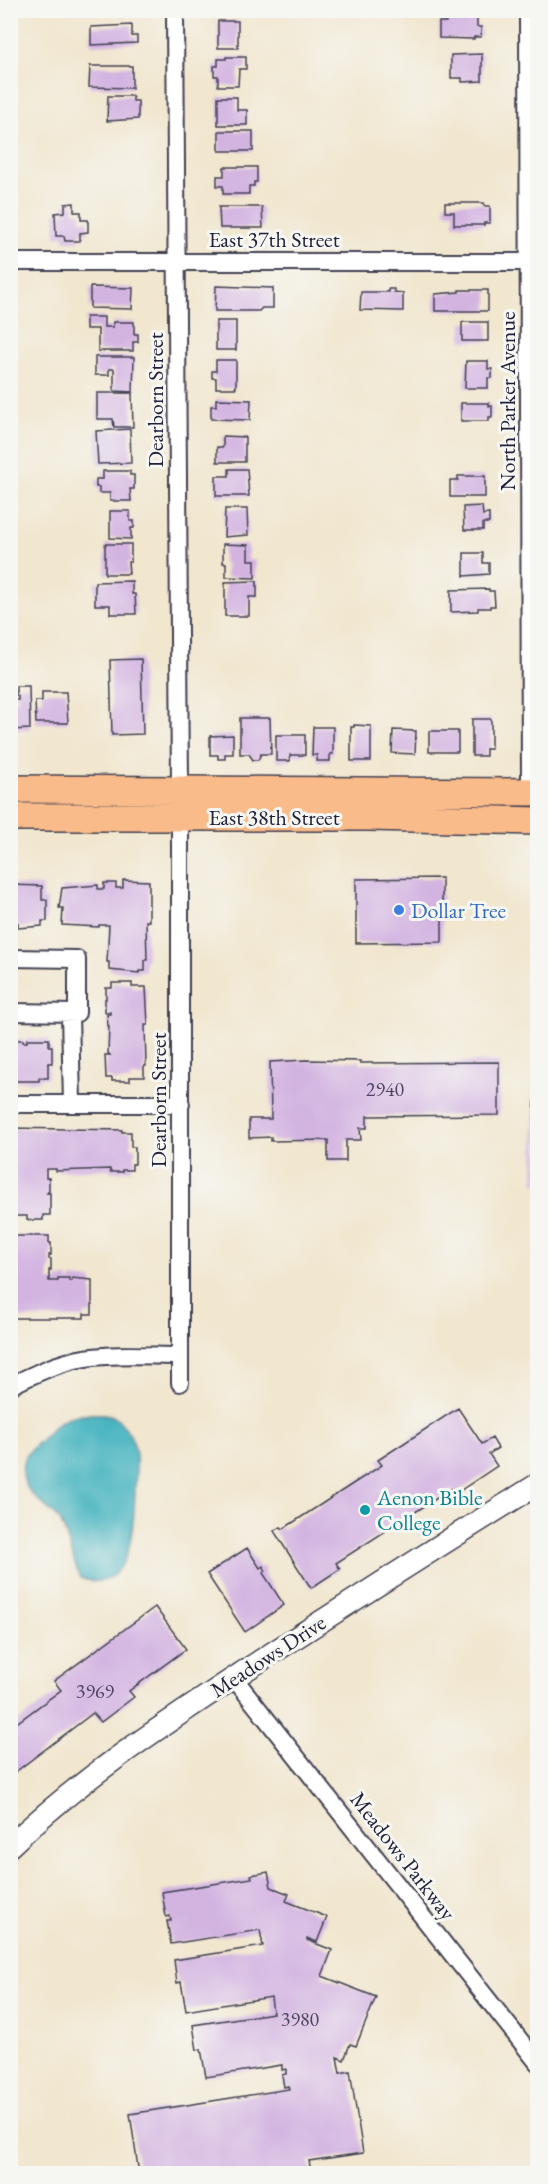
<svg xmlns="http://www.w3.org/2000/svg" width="548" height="2184" font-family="'EB Garamond',serif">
  <rect width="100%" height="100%" fill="#f6f6f2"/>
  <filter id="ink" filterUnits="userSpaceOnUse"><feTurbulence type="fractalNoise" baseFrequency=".0167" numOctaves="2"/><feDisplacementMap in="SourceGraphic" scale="12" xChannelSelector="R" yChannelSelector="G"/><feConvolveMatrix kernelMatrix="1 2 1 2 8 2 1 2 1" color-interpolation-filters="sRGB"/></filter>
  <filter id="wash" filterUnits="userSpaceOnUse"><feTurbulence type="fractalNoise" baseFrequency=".008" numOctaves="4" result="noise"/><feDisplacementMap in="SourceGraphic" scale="24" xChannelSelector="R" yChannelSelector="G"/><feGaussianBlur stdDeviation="1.35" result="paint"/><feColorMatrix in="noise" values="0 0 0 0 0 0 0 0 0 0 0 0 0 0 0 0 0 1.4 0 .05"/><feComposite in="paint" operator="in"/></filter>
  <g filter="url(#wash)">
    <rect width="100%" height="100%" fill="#f1e6ce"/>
    <path fill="#46b4c0" stroke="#346b7e" stroke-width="1.5" d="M82 1414C92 1414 106 1412 114 1417 122 1422 130 1432 133 1442 139 1456 135 1477 135 1492 134 1525 132 1597 80 1578 72 1560 70 1539 60 1522 51 1506 29 1499 24 1480 17 1457 34 1447 47 1434 54 1427 59 1420 69 1417 73 1416 78 1415 82 1414Z"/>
    <g id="blocks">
      <path fill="#d3b4e1" d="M477 17V27H481V37H474V39L439 38V22H446V18Z
        M218 21H238V48H218Z
        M132 25V36H137V43L91 45V27Z
        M482 54V81L462 82V78H451V55Z
        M226 57H246V69H239L238 86H218V76H214V66H218V59H226Z
        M90 66H132V88L89 87Z
        M108 96H133V101H138V119L107 121Z
        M218 97H237V110H247V125H218Z
        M219 131H253V151H219Z
        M224 167H257V182H254V186H249V194H223V186H217V176H224Z
        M74 203V212H81V220H88V232L80 233V241H65L64 236H56L55 213 65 212V204Z
        M445 203H484V206H490V223H484V225H454V212H445Z
        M219 207H262L263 228H220Z
        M216 286 273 288V308H262L259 311H215Z
        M90 287 133 288 132 309 90 308Z
        M388 289H394V292L403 293V311L360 310 361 292H388Z
        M459 290H488V311H435V294L459 292Z
        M86 317H104V327H113V322H134V334H138V342H133V351H98V329H86Z
        M216 321H236V350H216Z
        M462 322H488V341H462Z
        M95 357H134L133 392 114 391V369H109V375H95Z
        M216 360H236V388H216V378H212V371H216Z
        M466 361H488V369H492V378H488V388H465Z
        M97 393H132L133 427H114L113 419H97Z
        M216 399 251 400 250 420 211 419V406H216Z
        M461 403H489V406H492V417H489V421H461Z
        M130 429 131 463 98 464 96 431Z
        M223 436 245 437V462H217V447H223Z
        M229 469H247L249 496H216V476H229Z
        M103 471H130V475H134V489H130L131 501H110V493H99V487H96V479H103Z
        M458 476H485V497H450V480H458Z
        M482 506 483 515 489 514V523H483V530H464L463 507Z
        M225 509H247L248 535 224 537Z
        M110 511H130V521H134V528H131V539L110 538Z
        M105 544H131V562H128L129 574H105Z
        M223 544 248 545V560H255V578L226 577V563H223Z
        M464 553H483V563H489V574L464 576Z
        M132 581V594H135L136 614H110V605H95V582Z
        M257 581V597H249V616H225V582Z
        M489 589V591H494L495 606H490V608H478V611L451 612V590Z
        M141 659 143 734 112 735 110 660Z
        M16 686H29L30 729 10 730V700H18V696H16Z
        M42 692H66L68 723H36L35 701H42Z
        M240 718H270L271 754H261L258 760H253L249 754H240Z
        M472 719H491V749H486V756H472Z
        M354 725 371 726V761H351V727H354Z
        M313 727H333V754H330V761H317V755H312Z
        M393 730 416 731 415 754 392 753Z
        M429 731H458V752H429Z
        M233 735V754H225V759H218V755H210V736Z
        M276 735H305V755H290V761H276Z
        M442 878V942L356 943V879Z
        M123 880 149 881V921H146L147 960H145V971H139V973L109 970V962H107L109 925H99V927L62 925 63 908H59L62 888 98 885V889H104V883H116V888H123Z
        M10 885 42 886V900H47V921H42V926L18 928V923L10 925Z
        M112 983H132V987H146L148 1025H145L146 1066H144V1077H130V1081H112V1078H106L105 1055H110L108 1053 109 1026H108L107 1014H110V1012H105V999H106V988H112Z
        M27 1039H49V1046H52V1063H48V1078H39V1081H10V1043H13V1040H23V1042H27Z
        M306 1060 360 1061V1063L499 1062V1115L367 1116V1128H360L361 1140H346V1161H328V1140L271 1141V1137L249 1138V1119H271L270 1062Z
        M535 1063H538V1183H534Z
        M10 1128 122 1130V1132H131V1147H135V1164H132V1170H122V1172H110V1169L56 1171V1169H46V1178H49V1191L47 1193H50V1215H43V1220H27V1216H11Z
        M14 1236H49V1243H51V1255H49V1259H51V1270H49V1281H58V1278H69V1281H72V1278L92 1280V1314H84V1318H10V1296H13V1288H10V1276H15V1271H11V1243H14Z
        M458 1408 482 1444 492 1438 498 1448 489 1454 497 1466 455 1494 451 1489 336 1563 340 1569 311 1588 274 1531 281 1527 283 1529 382 1465 378 1460Z
        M247 1548 260 1568 263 1566 266 1571 263 1573 284 1605 245 1632 207 1574Z
        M155 1607 186 1649 129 1691 134 1697 101 1722 93 1713 10 1776V1728L61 1690 54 1681Z
        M268 1872 271 1887 289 1894 286 1901 327 1917 317 1942 307 1938V1940L332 1950 322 1976 376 1997 356 2046 350 2044 344 2060 337 2057 340 2073 350 2071 363 2153 309 2161 311 2172 301 2174H139L130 2114 289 2089 288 2086 284 2087 282 2075 286 2074V2069L282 2070V2065L206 2077 201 2049 197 2050 193 2025 273 2013 271 1997 186 2011 181 1982 177 1983 174 1960 263 1946 260 1930 171 1944 167 1921H171L170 1916 166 1917 162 1892 252 1878 251 1875Z"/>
    </g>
  </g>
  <g filter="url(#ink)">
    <use href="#blocks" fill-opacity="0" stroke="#413f51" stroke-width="1.5"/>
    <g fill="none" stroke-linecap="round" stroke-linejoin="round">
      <g stroke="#413f51" stroke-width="20">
        <path id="minor" d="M175 10 180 790
          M528 10 530 792
          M10 262H538
          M10 958 77 959V1013L10 1012
          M70 1013 72 1104
          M10 1104H181
          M180 1383V816
          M10 1386C34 1374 59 1362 85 1358 116 1353 149 1356 180 1356
          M234 1678 538 2063"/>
      </g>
      <g stroke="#413f51" stroke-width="24">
        <path id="tertiary" d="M10 1846C81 1778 164 1724 246 1670 343 1607 440 1545 538 1484"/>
      </g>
      <g stroke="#413f51" stroke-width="30">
        <path id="primary" d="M10 789 538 792
          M10 817H369L538 821"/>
      </g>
      <use href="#minor" stroke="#fff" stroke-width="16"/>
      <use href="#tertiary" stroke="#fff" stroke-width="21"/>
      <use href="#primary" stroke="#fabb8b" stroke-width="27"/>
    </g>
  </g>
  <circle fill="#3f7fe0" stroke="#f6f6f2" stroke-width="2" cx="399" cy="910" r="6"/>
  <circle fill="#0f9aa8" stroke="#f6f6f2" stroke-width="2" cx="365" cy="1510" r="6"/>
  <g text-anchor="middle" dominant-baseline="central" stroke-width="6" stroke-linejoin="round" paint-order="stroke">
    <g font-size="20" fill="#4e4664">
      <text x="385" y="1089">2940</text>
      <text x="95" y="1691">3969</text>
      <text x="300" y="2019">3980</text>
    </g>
    <g font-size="22" fill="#22223b" stroke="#f6f6f2">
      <text x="274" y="239">East 37th Street</text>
      <text transform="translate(155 400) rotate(-90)">Dearborn Street</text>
      <text transform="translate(507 401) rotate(-90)">North Parker Avenue</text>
      <text x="274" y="817">East 38th Street</text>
      <text transform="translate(158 1100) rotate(-90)">Dearborn Street</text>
      <text transform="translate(268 1656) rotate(-33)">Meadows Drive</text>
      <text transform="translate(403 1856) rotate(52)">Meadows Parkway</text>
    </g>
    <g font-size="22" fill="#366cbe" stroke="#f6f6f2" text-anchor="start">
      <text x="411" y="910">Dollar Tree</text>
    </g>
    <g font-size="22" fill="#0d838f" stroke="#f6f6f2" text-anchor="start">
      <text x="377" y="1497">Aenon Bible<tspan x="377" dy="25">College</tspan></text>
    </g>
  </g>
  <rect width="548" height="2184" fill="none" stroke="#f6f6f2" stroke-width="36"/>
</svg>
